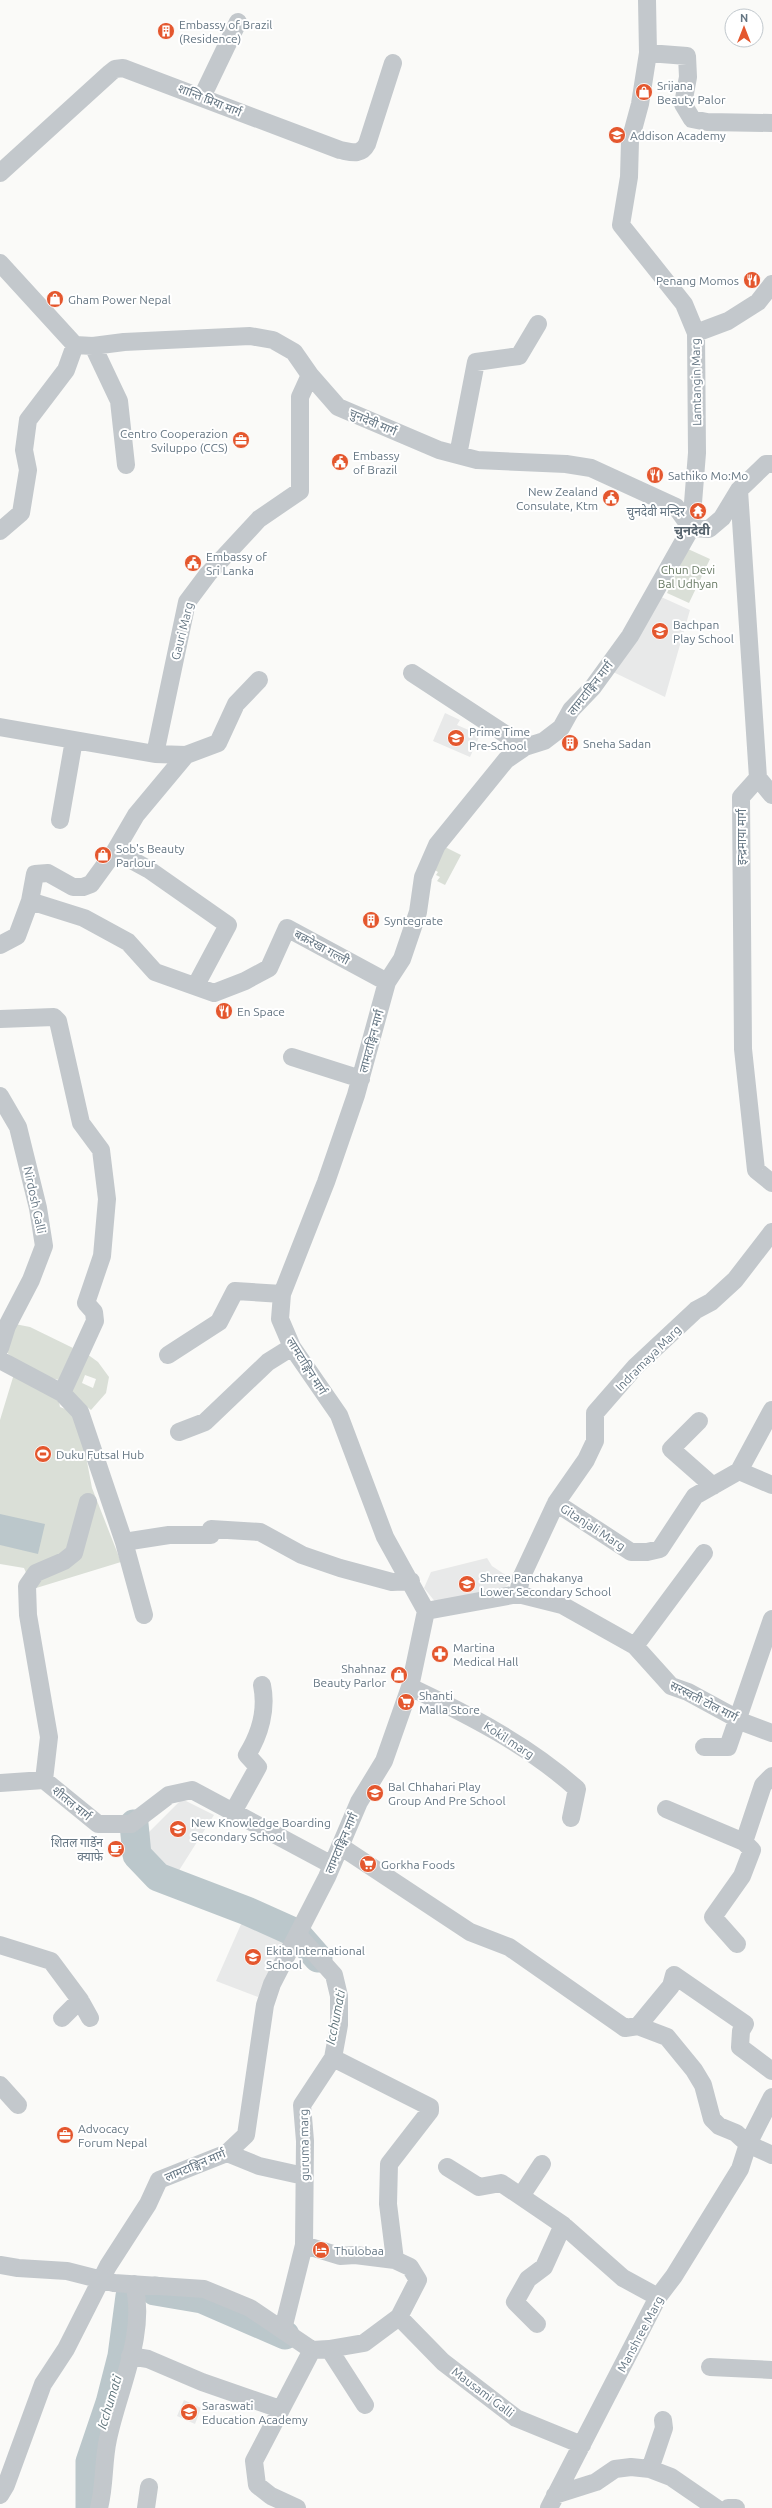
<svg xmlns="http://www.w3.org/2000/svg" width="772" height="2508" font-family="Ubuntu,'Noto Sans Devanagari',sans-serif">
  <rect width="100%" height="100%" fill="#fafaf8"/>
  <path fill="#e8e9e9" d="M659 596 690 610 665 697 609 670Z
    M445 713 460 720 457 725 480 735 470 757 433 741Z
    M487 1558 492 1566 513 1580 501 1591 437 1604 424 1588 431 1572Z
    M182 1799 214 1815 173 1880 143 1862 138 1843Z
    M246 1913 291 1934 258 1997 216 1981Z
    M184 2400 201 2408 195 2424 177 2416Z"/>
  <path fill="#dadfd7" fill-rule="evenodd" d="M688 549 710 559 689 603 667 593Z
    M445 847 461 855 445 885 437 881 440 877 436 875 438 872 433 869Z
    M15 1324 30 1327 73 1348 59 1380C40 1376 19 1364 5 1351Z
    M87 1354 98 1362 109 1377 106 1393 91 1410 69 1392ZM85 1375 96 1379 93 1388 82 1383Z
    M14 1374 57 1392 60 1407 78 1414 92 1488 121 1562 33 1589 24 1568 0 1564V1420Z"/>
  <path fill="#bbc7cb" d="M0 1514 45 1524 38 1554 0 1545Z"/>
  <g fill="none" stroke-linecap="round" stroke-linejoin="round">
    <path stroke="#bbc7cb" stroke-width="29" d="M134 1824 137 1855 158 1877 247 1911 296 1933 318 1958
      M155 2291 202 2299 285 2335
      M90 2508V2462L110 2403 122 2356 130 2296"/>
    <path stroke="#c3c8cc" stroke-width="18" d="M648 53 687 56 688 77 683 104 692 119 707 122 772 123
      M202 97 238 22
      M0 173 110 73 115 69 123 68 340 150C351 152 361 156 367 144L393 63
      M0 263 75 345 93 346 124 342 250 336 273 340 294 352 310 375 338 407 439 450 477 460 566 464 591 468 676 507 691 528
      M696 333 728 321 758 302 772 284
      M93 346 119 401 126 465
      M458 455 476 362 519 356 538 324
      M739 490 758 778 741 797 743 1049 756 1170 772 1183
      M691 528 709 529 722 518 739 490 766 464H772
      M0 531 21 513 28 470 24 450 28 420 66 370 75 345
      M412 673 525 747
      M0 727 155 754 187 602 208 574 259 519 300 491V397L310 375
      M155 754 186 755 136 815 115 851 148 869 228 925 196 985
      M186 755 218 743 236 704 259 680
      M758 778 772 795
      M60 820 74 740
      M30 901 35 874 48 873 73 887H83L91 884 115 851
      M0 945 17 936 30 901 84 918 128 942 155 972 214 993 245 981 269 968 287 928 387 982
      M0 1019 54 1017 58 1021 81 1123 101 1150 107 1199 102 1256 86 1303 94 1312 95 1321 62 1393 80 1412 124 1542 144 1615
      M292 1057 361 1079
      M0 1096 18 1127 38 1208 44 1246 31 1280 7 1326 0 1348
      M168 1355 219 1322 235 1291 282 1294
      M0 1360 62 1393
      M699 1421 671 1449 713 1486
      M179 1432 205 1422 268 1362 292 1347
      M739 1471 772 1410
      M556 1503 586 1460 595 1441V1413L636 1366 696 1310 711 1302 735 1280 772 1232
      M124 1542 169 1535H211V1529L260 1532 302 1555 340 1568 392 1582 411 1581
      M518 1594 562 1605 635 1646 671 1686 688 1692 745 1723 772 1733
      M426 1611 385 1537 339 1415 292 1347 280 1319 282 1294 326 1182 356 1095 387 982 402 959 418 912 423 877 437 845 506 760 525 747 544 741 561 728 571 710 593 687 630 636 691 528 697 453 696 333 684 304 621 225 629 177 630 141 640 104 648 53 647 0
      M426 1611 518 1594 521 1578 556 1503 631 1552H647L660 1549 695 1496 739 1471 772 1485
      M635 1646 704 1553
      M410 1687C469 1715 528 1745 577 1789L571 1818
      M704 1747H728L772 1619
      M44 1780 49 1737 28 1615 27 1586 36 1573 64 1561 74 1553 88 1502
      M0 1783 44 1780 98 1824H131L169 1795 192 1790 332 1865
      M666 1809 744 1842
      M233 1812 258 1767 247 1755C260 1734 267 1709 262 1685
      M340 1846 470 1932 509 1947 625 2028 638 2026 667 2037 694 2070 703 2085 712 2119 719 2126 736 2133 748 2144 772 2155
      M737 1944 713 1917 742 1876 752 1850 744 1842 763 1785 772 1776
      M0 1945 51 1961 80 2000 90 2018
      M62 2018 80 2000
      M638 2026 671 1986 674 1975 745 2024 741 2031 740 2047 772 2071
      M333 2058 430 2107V2111L389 2164 388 2204 395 2260
      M0 2085 18 2105
      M227 2153 259 2166 304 2176
      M447 2167 479 2187 501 2183 563 2225 623 2278 658 2297
      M521 2196 542 2164
      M304 2245 340 2256 355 2255 395 2260 410 2267 418 2280 399 2317 364 2343 329 2349
      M0 2265 18 2268 67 2271 114 2283 204 2289 250 2308 312 2350 329 2349 365 2405
      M399 2317 443 2362 516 2418 582 2445
      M537 2324 515 2302 528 2279 544 2267 563 2225
      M283 2329 304 2245 305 2141 302 2105 333 2058 339 2025V1996L334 1975 298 1935
      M130 2356 148 2359 202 2382 280 2409
      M710 2367 772 2370
      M650 2469 664 2428 663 2420
      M0 2495 6 2485 43 2384 66 2349 108 2266 148 2204 159 2180 227 2153 246 2135 265 2005 272 1984 327 1877 359 1802 384 1761 410 1687 426 1611
      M555 2495 596 2482 615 2469 631 2467 650 2469 671 2477 716 2508
      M99 2508C105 2485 103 2461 108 2439 118 2390 147 2334 134 2284
      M146 2508 149 2487
      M297 2508 271 2496 257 2485 254 2461 312 2350
      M549 2508 658 2297 674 2276 740 2169 748 2144 772 2097
      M728 2508H736"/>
  </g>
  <defs>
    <g id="building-disc" transform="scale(0.9)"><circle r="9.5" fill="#e4572e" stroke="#fff"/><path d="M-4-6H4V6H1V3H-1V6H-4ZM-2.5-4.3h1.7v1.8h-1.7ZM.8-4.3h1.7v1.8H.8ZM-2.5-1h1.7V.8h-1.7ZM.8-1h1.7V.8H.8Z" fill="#fff"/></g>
    <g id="shop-disc" transform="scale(0.9)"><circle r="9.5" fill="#e4572e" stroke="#fff"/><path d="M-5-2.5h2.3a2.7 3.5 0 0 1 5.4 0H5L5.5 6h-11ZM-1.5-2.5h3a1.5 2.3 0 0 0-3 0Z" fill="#fff"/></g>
    <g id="school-disc" transform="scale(0.9)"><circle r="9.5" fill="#e4572e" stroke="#fff"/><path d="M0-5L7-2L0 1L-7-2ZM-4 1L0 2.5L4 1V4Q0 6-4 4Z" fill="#fff"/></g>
    <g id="restaurant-disc" transform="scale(0.9)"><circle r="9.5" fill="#e4572e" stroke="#fff"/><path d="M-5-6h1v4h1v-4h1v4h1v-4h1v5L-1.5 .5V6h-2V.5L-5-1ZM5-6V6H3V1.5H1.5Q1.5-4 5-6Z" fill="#fff"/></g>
    <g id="office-disc" transform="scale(0.9)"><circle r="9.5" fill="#e4572e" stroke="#fff"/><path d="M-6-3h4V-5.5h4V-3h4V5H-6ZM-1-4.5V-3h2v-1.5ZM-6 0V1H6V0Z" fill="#fff"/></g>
    <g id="civic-disc" transform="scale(0.9)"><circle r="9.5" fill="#e4572e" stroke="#fff"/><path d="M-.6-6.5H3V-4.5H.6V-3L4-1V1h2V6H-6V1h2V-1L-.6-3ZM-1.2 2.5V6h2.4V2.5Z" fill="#fff"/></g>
    <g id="temple-disc" transform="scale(0.9)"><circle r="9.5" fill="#e4572e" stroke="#fff"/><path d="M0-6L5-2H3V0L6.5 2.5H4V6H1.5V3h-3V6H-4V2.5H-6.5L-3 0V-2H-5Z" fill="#fff"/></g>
    <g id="stadium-disc" transform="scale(0.9)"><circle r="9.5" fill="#e4572e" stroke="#fff"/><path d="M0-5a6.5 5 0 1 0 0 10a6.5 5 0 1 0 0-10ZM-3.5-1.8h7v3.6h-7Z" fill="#fff"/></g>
    <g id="pharmacy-disc" transform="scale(0.9)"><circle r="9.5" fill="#e4572e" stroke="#fff"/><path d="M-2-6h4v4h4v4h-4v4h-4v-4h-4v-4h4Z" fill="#fff"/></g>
    <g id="supermarket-disc" transform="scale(0.9)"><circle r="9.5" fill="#e4572e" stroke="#fff"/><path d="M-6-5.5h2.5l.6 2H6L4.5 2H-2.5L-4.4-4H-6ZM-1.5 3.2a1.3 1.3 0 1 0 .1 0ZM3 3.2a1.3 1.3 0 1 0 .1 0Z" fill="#fff"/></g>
    <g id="cafe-disc" transform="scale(0.9)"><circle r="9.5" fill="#e4572e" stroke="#fff"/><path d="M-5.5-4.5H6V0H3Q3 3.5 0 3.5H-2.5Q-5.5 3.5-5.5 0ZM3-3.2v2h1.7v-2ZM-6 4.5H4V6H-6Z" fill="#fff"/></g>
    <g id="hotel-disc" transform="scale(0.9)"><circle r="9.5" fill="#e4572e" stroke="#fff"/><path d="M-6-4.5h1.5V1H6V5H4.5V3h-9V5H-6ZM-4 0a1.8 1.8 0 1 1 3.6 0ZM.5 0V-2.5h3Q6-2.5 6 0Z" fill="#fff"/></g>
  </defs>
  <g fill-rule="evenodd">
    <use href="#building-disc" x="166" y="31"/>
    <use href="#shop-disc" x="644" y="92"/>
    <use href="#school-disc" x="617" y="135"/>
    <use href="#restaurant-disc" x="752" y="280"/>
    <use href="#shop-disc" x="55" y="299"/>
    <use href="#office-disc" x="241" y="440"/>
    <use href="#civic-disc" x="340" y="462"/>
    <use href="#restaurant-disc" x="655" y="475"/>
    <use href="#civic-disc" x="611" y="498"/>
    <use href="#temple-disc" x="698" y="511"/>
    <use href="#civic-disc" x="193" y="563"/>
    <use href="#school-disc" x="660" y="631"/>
    <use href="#school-disc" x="456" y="738"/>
    <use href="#building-disc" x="570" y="743"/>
    <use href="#shop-disc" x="103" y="855"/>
    <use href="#building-disc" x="371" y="920"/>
    <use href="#restaurant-disc" x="224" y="1011"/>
    <use href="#stadium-disc" x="43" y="1454"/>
    <use href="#school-disc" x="467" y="1584"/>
    <use href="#pharmacy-disc" x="440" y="1654"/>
    <use href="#shop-disc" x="399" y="1675"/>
    <use href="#supermarket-disc" x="406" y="1702"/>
    <use href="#school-disc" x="375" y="1793"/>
    <use href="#school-disc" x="178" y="1829"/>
    <use href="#cafe-disc" x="116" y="1849"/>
    <use href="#supermarket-disc" x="368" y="1864"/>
    <use href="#school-disc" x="253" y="1957"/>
    <use href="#office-disc" x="65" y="2135"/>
    <use href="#hotel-disc" x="321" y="2250"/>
    <use href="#school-disc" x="189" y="2412"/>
  </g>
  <g text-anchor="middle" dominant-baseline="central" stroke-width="4" stroke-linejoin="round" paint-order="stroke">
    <g font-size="12" fill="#657683" stroke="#fff" text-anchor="start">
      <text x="179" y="24">Embassy of Brazil<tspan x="179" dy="14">(Residence)</tspan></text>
      <text x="657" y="85">Srijana<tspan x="657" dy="14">Beauty Palor</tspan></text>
      <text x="630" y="135">Addison Academy</text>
      <text x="739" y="280" text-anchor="end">Penang Momos</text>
      <text x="68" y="299">Gham Power Nepal</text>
      <text x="228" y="433" text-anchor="end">Centro Cooperazion<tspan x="228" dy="14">Sviluppo (CCS)</tspan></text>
      <text x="353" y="455">Embassy<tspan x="353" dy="14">of Brazil</tspan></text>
      <text x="668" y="475">Sathiko Mo:Mo</text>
      <text x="598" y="491" text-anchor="end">New Zealand<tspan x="598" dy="14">Consulate, Ktm</tspan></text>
      <text x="685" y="511" text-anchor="end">चुनदेवी मन्दिर</text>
      <text x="206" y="556">Embassy of<tspan x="206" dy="14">Sri Lanka</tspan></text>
      <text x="673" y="624">Bachpan<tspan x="673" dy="14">Play School</tspan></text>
      <text x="469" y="731">Prime Time<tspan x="469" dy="14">Pre-School</tspan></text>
      <text x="583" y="743">Sneha Sadan</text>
      <text x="116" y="848">Sob's Beauty<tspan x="116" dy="14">Parlour</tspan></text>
      <text x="384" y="920">Syntegrate</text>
      <text x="237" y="1011">En Space</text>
      <text x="56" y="1454">Duku Futsal Hub</text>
      <text x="480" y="1577">Shree Panchakanya<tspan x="480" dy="14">Lower Secondary School</tspan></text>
      <text x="453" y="1647">Martina<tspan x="453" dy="14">Medical Hall</tspan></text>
      <text x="386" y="1668" text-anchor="end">Shahnaz<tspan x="386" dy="14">Beauty Parlor</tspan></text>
      <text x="419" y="1695">Shanti<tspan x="419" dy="14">Malla Store</tspan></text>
      <text x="388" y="1786">Bal Chhahari Play<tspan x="388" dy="14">Group And Pre School</tspan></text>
      <text x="191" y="1822">New Knowledge Boarding<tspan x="191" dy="14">Secondary School</tspan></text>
      <text x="103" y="1842" text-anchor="end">शितल गार्डेन<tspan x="103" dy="14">क्याफे</tspan></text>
      <text x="381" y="1864">Gorkha Foods</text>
      <text x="266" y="1950">Ekita International<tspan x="266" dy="14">School</tspan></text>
      <text x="78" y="2128">Advocacy<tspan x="78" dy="14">Forum Nepal</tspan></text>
      <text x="334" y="2250">Thulobaa</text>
      <text x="202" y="2405">Saraswati<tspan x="202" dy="14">Education Academy</tspan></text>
    </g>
    <g font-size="12" fill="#657683" stroke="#fff">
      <text transform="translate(210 100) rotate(22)">शान्ति प्रिया मार्ग</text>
      <text transform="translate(696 382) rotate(-91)">Lamtangin Marg</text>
      <text transform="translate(373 422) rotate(23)">चुनदेवी मार्ग</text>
      <text transform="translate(182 631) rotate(-76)">Gauri Marg</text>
      <text transform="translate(590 688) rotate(-52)">लामटाङ्गिन मार्ग</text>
      <text transform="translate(741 837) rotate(-90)">इन्द्रमाया मार्ग</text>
      <text transform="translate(322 947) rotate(28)">बक्ररेखा गल्ली</text>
      <text transform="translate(371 1041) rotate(-75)">लामटाङ्गिन मार्ग</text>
      <text transform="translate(35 1200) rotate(78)">Nirdosh Galli</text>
      <text transform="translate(648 1358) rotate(-45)">Indramaya Marg</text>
      <text transform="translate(307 1366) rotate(58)">लामटाङ्गिन मार्ग</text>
      <text transform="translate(593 1527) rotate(33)">Gitanjali Marg</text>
      <text transform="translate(704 1701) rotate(27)">सरस्वती टोल मार्ग</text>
      <text transform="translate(509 1740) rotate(33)">Kokil marg</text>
      <text transform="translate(72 1803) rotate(39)">शीतल मार्ग</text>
      <text transform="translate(341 1843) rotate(-67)">लामटाङ्गिन मार्ग</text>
      <text transform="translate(304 2145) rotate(-91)">guruma marg</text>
      <text transform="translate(195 2165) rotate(-23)">लामटाङ्गिन मार्ग</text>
      <text transform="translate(640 2334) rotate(-62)">Manshree Marg</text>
      <text transform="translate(483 2392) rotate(37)">Mausami Galli</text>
    </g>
    <g font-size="12" fill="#687a64" stroke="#fff">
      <text x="688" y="569">Chun Devi<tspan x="688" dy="14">Bal Udhyan</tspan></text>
    </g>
    <g font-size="13" font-weight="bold" fill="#57646e" stroke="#fff">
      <text x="692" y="530">चुनदेवी</text>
    </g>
    <g font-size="13" font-style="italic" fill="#60757c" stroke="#fff">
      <text transform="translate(335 2017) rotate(-79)">Icchumati</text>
      <text transform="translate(109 2402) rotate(-73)">Icchumati</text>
    </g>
  </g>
  <g transform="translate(744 28)"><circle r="19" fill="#ffffff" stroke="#c1c8cd"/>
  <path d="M0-3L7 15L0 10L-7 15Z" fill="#e4572e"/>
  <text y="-6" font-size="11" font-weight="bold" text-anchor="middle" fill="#657683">N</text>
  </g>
</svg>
